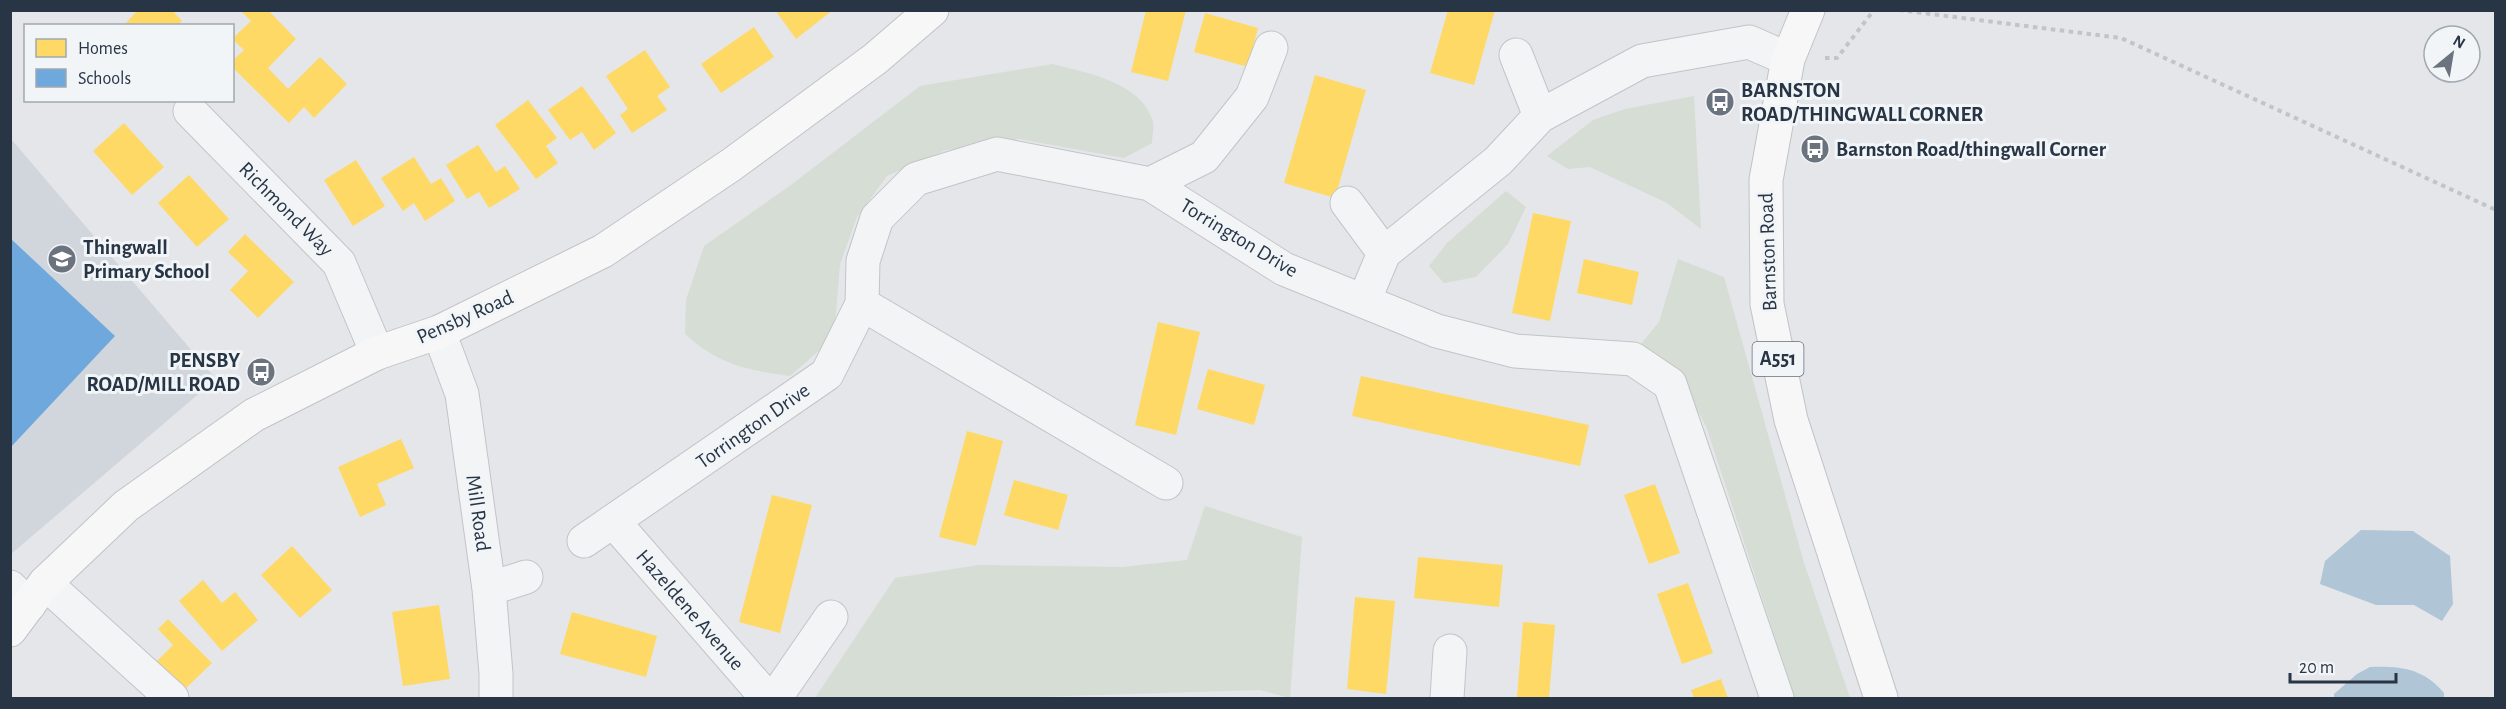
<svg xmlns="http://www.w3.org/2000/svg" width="2506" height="709" font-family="'Alegreya Sans',sans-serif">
  <rect width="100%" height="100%" fill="#e4e6e9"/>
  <path fill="#d1d6dd" d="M11 139 216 379 11 554Z"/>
  <path fill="#d5ddd4" d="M1053 64C1086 73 1140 82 1152 119 1155 125 1152 136 1152 143L1124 158 1019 139 946 150 887 176 857 217 840 264 836 313 831 340 790 376C745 369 721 366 685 334L686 300 704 246 791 185 920 86Z
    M1694 96 1701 229 1667 203 1590 167 1568 169 1547 156 1593 120 1625 109Z
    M1506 191 1526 207 1508 244 1476 277 1444 283 1429 266 1447 243Z
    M1678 259 1724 277 1804 563 1850 698H1795L1706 426 1680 379 1641 344 1659 322Z
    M1205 506 1302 537 1290 698 1260 690 996 698H815L895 578 979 565 1122 567 1187 560Z"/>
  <path fill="#b0c5d6" d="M2361 530 2413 531 2450 556 2453 604 2442 621 2414 605H2376L2320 584 2325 561Z
    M2370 667C2400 666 2423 668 2444 693V698H2334V694L2357 674Z"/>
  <path fill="#ffd966" d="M138 10H172L182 21 177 26H123Z
    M240 10H268L296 39 268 68 288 89 320 57 347 84 314 118 304 107 289 123 232 67V61L244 50 232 39 251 21Z
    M775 10H833L796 39Z
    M1146 10H1186L1168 81 1131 72Z
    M1448 10H1495L1474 85 1430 73Z
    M1205 13 1258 28 1248 67 1194 52Z
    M754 27 774 57 721 93 701 64Z
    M645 50 670 87 657 96 667 110 632 133 620 115 628 109 606 76Z
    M1315 75 1366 90 1335 198 1284 183Z
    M582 86 616 133 594 150 582 132 570 140 548 110Z
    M528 100 557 138 546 146 558 163 536 179 495 125Z
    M124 123 164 167 132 195 93 151Z
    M478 145 496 172 505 166 520 189 489 208 479 192 467 199 446 165Z
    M414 157 431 184 441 178 455 201 425 221 414 203 403 211 381 178Z
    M356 160 385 206 353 226 324 180Z
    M189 175 229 219 197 247 158 203Z
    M1533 213 1571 221 1550 321 1512 313Z
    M245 234 294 282 258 318 230 290 248 271 228 252Z
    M1584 259 1639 272 1632 305 1577 293Z
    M1158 322 1200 332 1176 435 1135 425Z
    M1208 369 1265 385 1254 425 1197 409Z
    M1361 376 1589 425 1580 466 1352 416Z
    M967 431 1003 441 976 546 939 537Z
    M401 439 414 468 377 484 386 505 360 517 338 467Z
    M1014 480 1068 495 1058 530 1004 515Z
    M1655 484 1680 553 1649 564 1624 495Z
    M772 495 812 505 780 633 739 622Z
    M292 546 332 590 300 618 261 575Z
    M1418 557 1503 565 1499 607 1414 598Z
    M203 580 222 603 235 592 258 620 222 651 179 601Z
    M1688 583 1713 653 1682 664 1657 594Z
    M1355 597 1395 601 1386 694 1347 689Z
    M439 605 450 679 403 686 392 612Z
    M572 612 657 636 646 677 560 654Z
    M168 619 212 663 184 690 156 662 173 645 158 629Z
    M1523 622 1555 625 1549 698H1517Z
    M1721 679 1728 698H1694L1691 690Z"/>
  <path fill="#6fa8dc" d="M10 238 115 336 10 448Z"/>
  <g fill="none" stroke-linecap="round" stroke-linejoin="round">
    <g stroke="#c2c4c7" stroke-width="35">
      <path id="minor" d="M1516 55 1540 116
        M190 111 339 263 377 353
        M1150 184 1204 157 1252 97 1271 48
        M1347 203 1384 253
        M1364 301 1384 253 1498 161 1540 116 1642 61 1749 42 1788 59
        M862 304 863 261 877 218 916 179 997 154 1150 184 1284 269 1437 331 1515 351 1633 359 1670 384 1777 698
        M439 332 462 394 489 589 496 674V698
        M614 522 767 698
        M584 541 827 374 862 304 1166 483
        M45 583 172 698
        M10 587 29 605
        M489 589 526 577
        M775 698 831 617
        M1447 698 1450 651"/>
    </g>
    <g stroke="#c0c3c7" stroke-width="35">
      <path id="major" d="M1808 10 1788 59 1766 180 1767 304 1791 420 1881 698
        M10 630 45 583 126 506 254 415 377 353 439 332 603 251 731 165 875 59 932 10"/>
    </g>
    <path stroke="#c1c5c9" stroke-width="4" stroke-dasharray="4.5 4.5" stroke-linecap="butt" d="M1899 10 2121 38 2496 210
      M1825 58H1837L1874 10"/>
    <use href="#minor" stroke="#f3f4f6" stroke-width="33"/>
    <use href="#major" stroke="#f7f7f7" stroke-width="33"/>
  </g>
  <defs>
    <g id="bus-disc" transform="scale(1.5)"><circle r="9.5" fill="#6a737e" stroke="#f2f5f8"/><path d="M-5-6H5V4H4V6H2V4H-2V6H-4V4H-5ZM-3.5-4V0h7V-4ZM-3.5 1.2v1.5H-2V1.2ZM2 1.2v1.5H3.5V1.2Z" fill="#fff"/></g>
    <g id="school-disc" transform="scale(1.5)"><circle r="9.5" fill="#6a737e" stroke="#f2f5f8"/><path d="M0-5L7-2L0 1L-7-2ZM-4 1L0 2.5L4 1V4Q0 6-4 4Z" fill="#fff"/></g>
  </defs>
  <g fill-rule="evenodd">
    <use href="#bus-disc" x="1720" y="102"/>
    <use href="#bus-disc" x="1815" y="149"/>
    <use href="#school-disc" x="62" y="259"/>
    <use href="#bus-disc" x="261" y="372"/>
  </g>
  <g text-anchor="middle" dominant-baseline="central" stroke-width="6" stroke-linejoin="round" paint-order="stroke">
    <rect fill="#f2f5f8" stroke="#656f7b" stroke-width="1.5" x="1752.5" y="342" width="51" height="34" rx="4.5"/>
    <g font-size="20" font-weight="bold" fill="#283545">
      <text x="1778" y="359">A551</text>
    </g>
    <g font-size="21" font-weight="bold" fill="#283545" stroke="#f2f5f8" text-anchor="start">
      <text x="1741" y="90">BARNSTON<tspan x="1741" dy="24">ROAD/THINGWALL CORNER</tspan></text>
      <text x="1836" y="149">Barnston Road/thingwall Corner</text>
      <text x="83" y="247">Thingwall<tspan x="83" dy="24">Primary School</tspan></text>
      <text x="240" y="360" text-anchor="end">PENSBY<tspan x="240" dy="24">ROAD/MILL ROAD</tspan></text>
    </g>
    <g font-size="21" fill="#283545" stroke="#f2f5f8">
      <text transform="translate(286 209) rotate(45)">Richmond Way</text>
      <text transform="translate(1239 238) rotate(31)">Torrington Drive</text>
      <text transform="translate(1768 252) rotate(-92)">Barnston Road</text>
      <text transform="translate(465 317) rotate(-24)">Pensby Road</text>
      <text transform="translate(753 426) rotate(-35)">Torrington Drive</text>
      <text transform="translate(478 513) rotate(82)">Mill Road</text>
      <text transform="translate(690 610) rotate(49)">Hazeldene Avenue</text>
    </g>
  </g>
  <rect width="2506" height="709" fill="none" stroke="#283545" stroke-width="24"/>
  <rect x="24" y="24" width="210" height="78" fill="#f2f5f8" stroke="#a1a8b0" stroke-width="1.5"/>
  <rect x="36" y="39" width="30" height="18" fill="#ffd966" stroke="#a1a8b0" stroke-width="1.5"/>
  <text x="78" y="54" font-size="18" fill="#283545">Homes</text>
  <rect x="36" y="69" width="30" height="18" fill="#6fa8dc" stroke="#a1a8b0" stroke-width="1.5"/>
  <text x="78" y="84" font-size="18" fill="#283545">Schools</text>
  <g transform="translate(2452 54) rotate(30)"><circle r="28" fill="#f2f5f8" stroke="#a1a8b0" stroke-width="1.5"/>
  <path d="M0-4.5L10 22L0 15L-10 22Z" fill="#6a737e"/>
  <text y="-9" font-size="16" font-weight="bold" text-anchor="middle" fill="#283545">N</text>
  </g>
  <path d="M2290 673v9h106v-9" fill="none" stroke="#283545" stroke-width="3"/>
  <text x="2299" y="673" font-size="18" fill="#283545" stroke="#f2f5f8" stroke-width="4.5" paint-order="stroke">20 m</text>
</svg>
